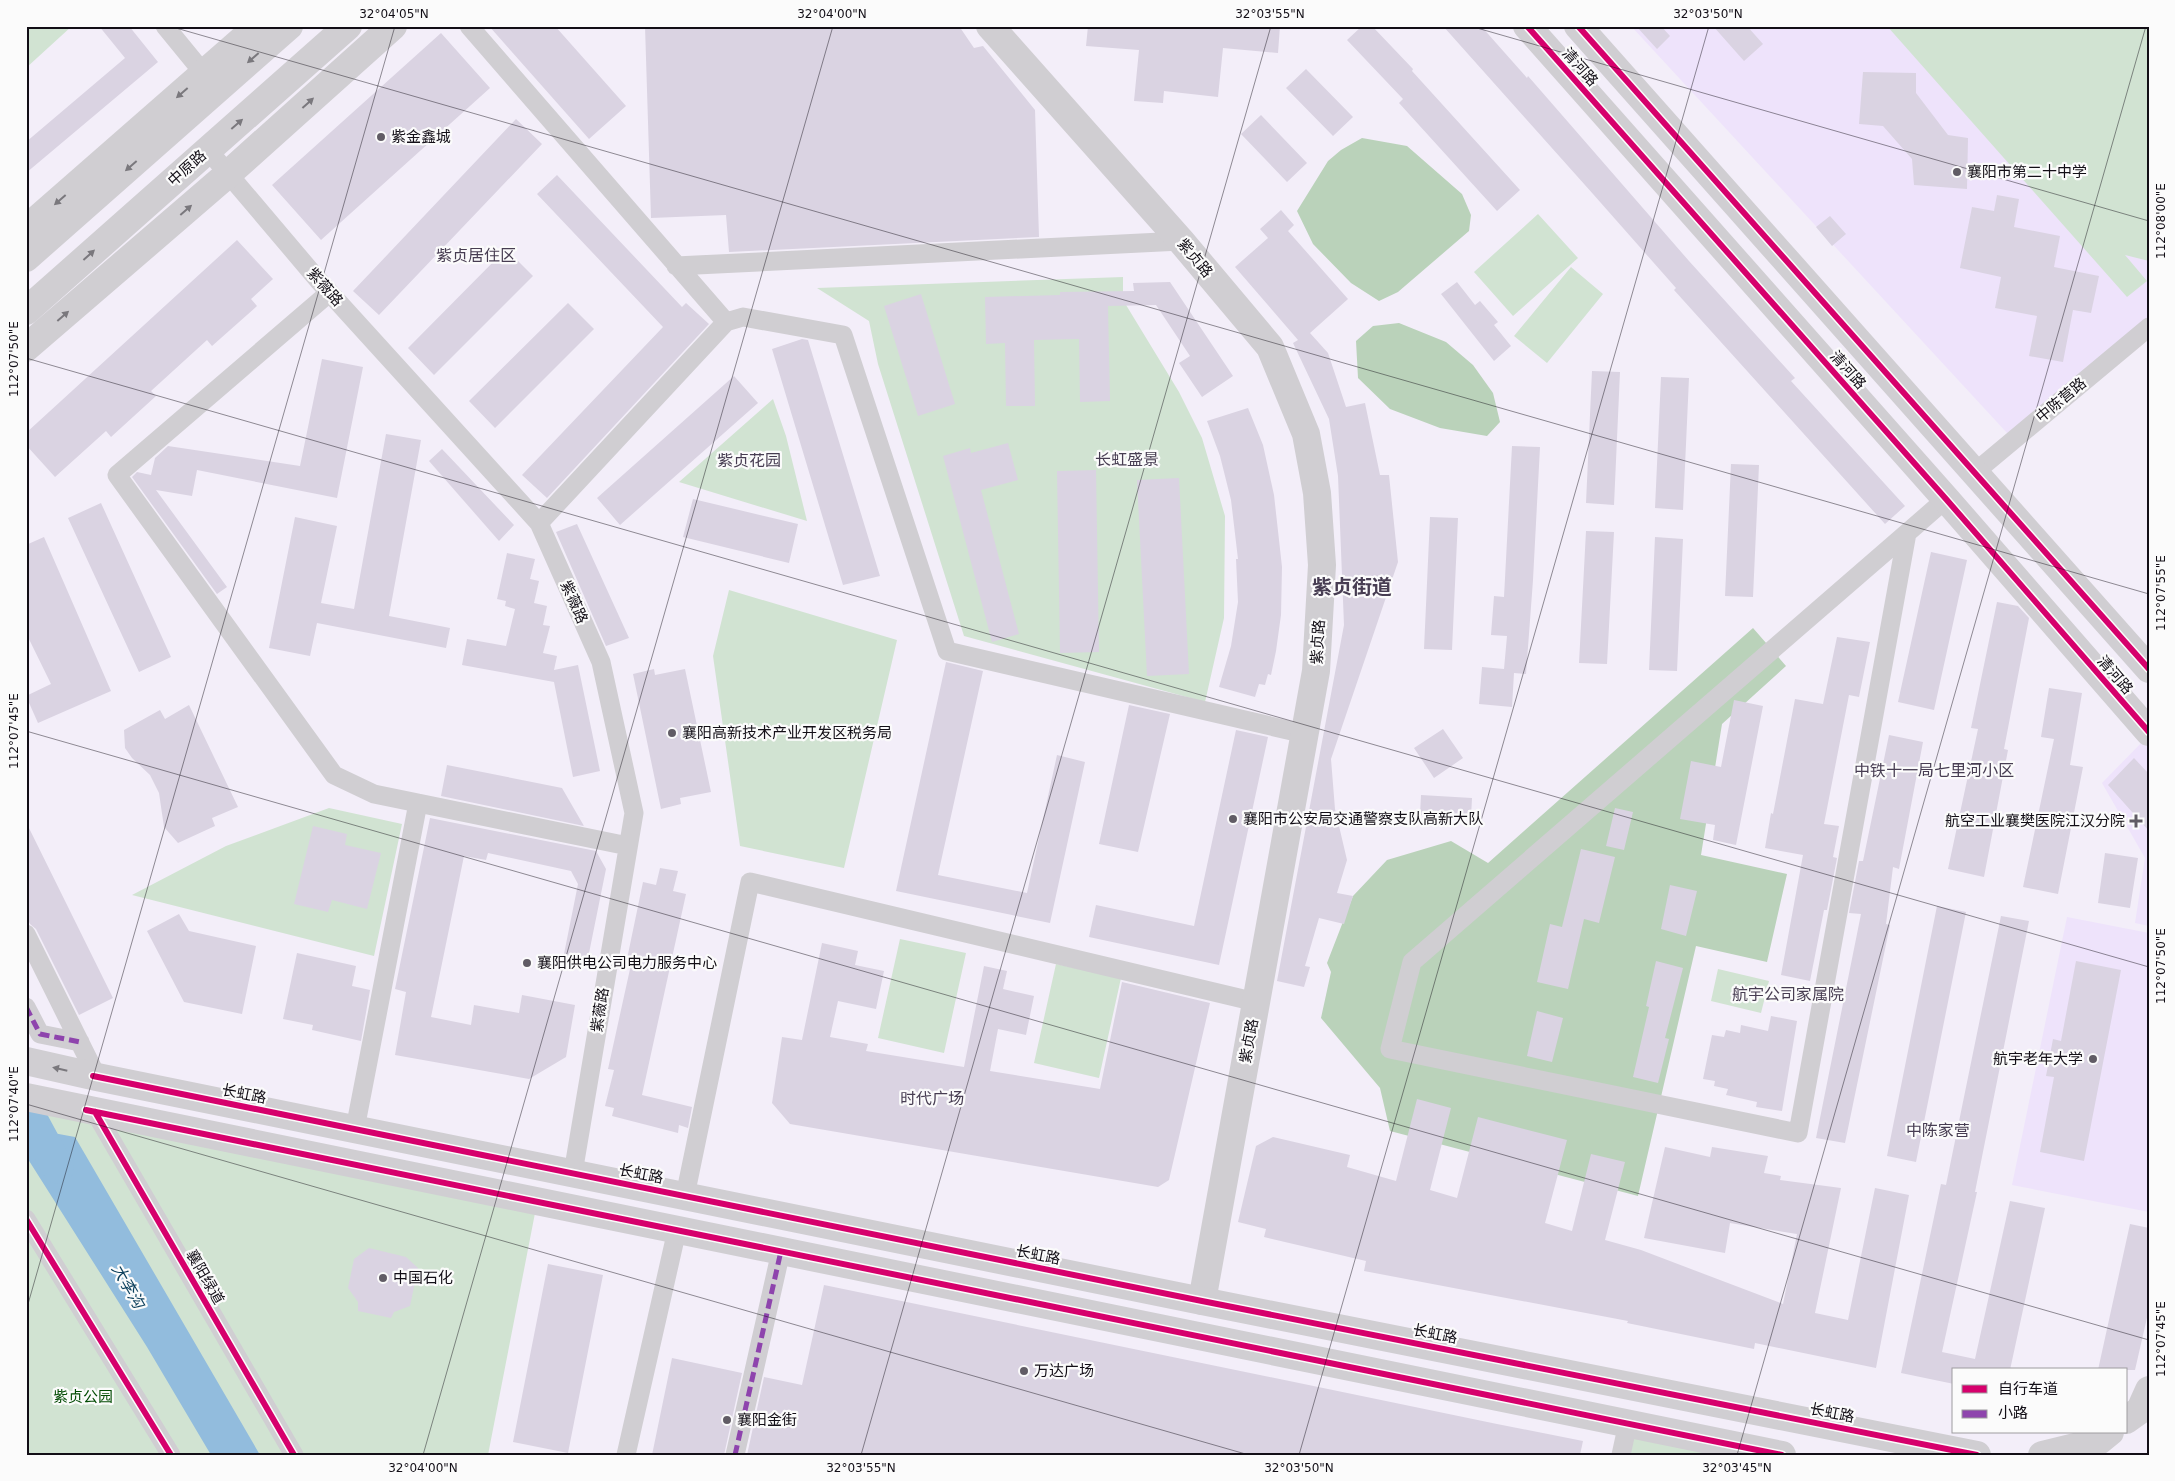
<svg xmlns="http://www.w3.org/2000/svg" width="2175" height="1481" font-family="'DejaVu Sans','Noto Sans SC',sans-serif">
  <rect width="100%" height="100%" fill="#f3eef9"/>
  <path fill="#eee3fb" d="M1631 26H2149V317L2008 434Z
    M2145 739 2149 743V926L2135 923 2145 858 2102 783Z
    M2067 917 2149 933V1212L2012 1185Z"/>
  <path fill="#d1e3d2" d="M26 26H72L26 68Z
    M1887 26H2149V261L2125 255 2147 281 2127 297Z
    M1538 214 1578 258 1513 316 1474 272Z
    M1571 267 1603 294 1547 363 1514 336Z
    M1123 277V300L1179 392 1202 438 1225 516 1224 618 1205 702 964 636 878 364 869 321 817 288Z
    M773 399 786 436 807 521 679 482Z
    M729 590 897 640 844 868 740 846 713 656Z
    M329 808 402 824 374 956 132 895 226 846Z
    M900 939 966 953 944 1053 878 1038Z
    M1056 964 1121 978 1099 1078 1034 1063Z
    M1718 969 1769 981 1761 1013 1711 1001Z
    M26 1097 536 1208 488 1455H26Z
    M1628 1423 1782 1455H1621Z"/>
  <path fill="#bad2ba" d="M1362 138 1407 146 1462 194 1471 215 1469 231 1398 292 1379 301 1351 283 1313 244 1297 211 1328 161 1341 150Z
    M1399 323 1446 342 1473 365 1493 393 1500 422 1487 436 1440 428 1390 409 1358 378 1356 341 1373 326Z
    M1753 628 1786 666 1722 724 1701 855 1787 874 1767 962 1696 946 1638 1196 1390 1131 1380 1088 1321 1018 1331 972 1327 963 1353 896 1387 860 1451 841 1488 863Z"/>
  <path fill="#92bcdd" d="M26 1128 75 1137 260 1455H211L147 1347 26 1156Z"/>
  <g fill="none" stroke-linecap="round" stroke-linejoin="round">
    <path stroke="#92bcdd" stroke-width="32" d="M31 1118 58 1168"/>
  </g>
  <path fill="#dad3e2" d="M99 26H129L158 62 26 173V142L125 58Z
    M489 26H555L626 106 589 139Z
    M645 26H959L974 48 983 46 1035 110 1039 237 729 252 726 215 651 218Z
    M1088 26H1280L1278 53 1223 48 1218 97 1164 91 1163 103 1134 101 1139 50 1086 46Z
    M1362 26H1372L1413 69 1412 71 1520 190 1497 211 1399 103 1403 99 1347 40Z
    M1443 26H1481L1527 78 1528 76 1689 261 1795 378 1791 381 1905 506 1885 524 1674 290 1676 288 1593 194Z
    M1636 26H1661L1670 36 1657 49Z
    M1713 26H1747L1763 44 1744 61Z
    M441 33 490 88 321 240 272 185Z
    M1306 69 1353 117 1333 136 1286 88Z
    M1863 72 1916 73V93L1948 135 1968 138 1967 189 1914 185 1912 159 1883 126 1859 124Z
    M1261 115 1307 163 1287 182 1241 134Z
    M516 119 542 144 379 315 353 291Z
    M557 175 682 307 686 303 709 324 547 498 522 475 663 327 537 194Z
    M1997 195 2019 199 2014 227 2060 236 2054 267 2099 276 2091 313 2073 310 2063 362 2029 356 2037 316 1995 308 2001 277 1960 268 1972 207 1994 211Z
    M1281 210 1294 225 1288 231 1348 299 1310 333 1328 353 1346 407 1365 403 1380 475H1389L1398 562 1331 759 1335 809 1347 860 1337 893 1353 896 1344 924 1319 918 1305 966 1310 967 1304 987 1277 981 1344 625 1338 476 1329 419 1293 343 1298 340 1235 267 1268 238 1260 229Z
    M1830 216 1846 234 1832 246 1816 227Z
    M237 240 273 279 251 299 257 306 212 346 207 340 151 391 156 396 111 437 106 431 55 477 26 445V433Z
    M506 249 533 276 434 375 408 348Z
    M1170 282 1233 376 1202 397 1179 363 1190 356 1156 305 1108 306 1110 401 1080 402 1079 339 1034 340 1035 406H1006L1005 343 986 344 985 297 1060 295V292L1134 291 1133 283Z
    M1457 282 1475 305 1480 301 1498 322 1494 325 1511 346 1494 361 1441 294Z
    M921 294 955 404 918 416 884 306Z
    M568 303 594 329 495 428 469 401Z
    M802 339 808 340 880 576 843 585 772 349Z
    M322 359 363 367 337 498 197 470 192 496 156 490 227 587 217 594 132 477 137 472 151 475 155 458 168 446 300 466Z
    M1592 371 1620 372 1614 505 1586 503Z
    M734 376 758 403 620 525 597 498Z
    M1661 377 1689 378 1683 510 1655 508Z
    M1248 408 1263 445 1274 495 1282 567 1281 615 1276 651 1271 675 1268 674 1265 685 1259 684 1255 697 1219 687 1231 646 1238 602 1236 559H1238L1231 500 1220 456 1207 421Z
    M386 434 421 440 389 616 450 628 446 648 317 623 310 656 269 648 295 517 337 526 321 603 354 609Z
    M1008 443 1018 480 981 490 1019 634 992 642 943 456 970 448 971 453Z
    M1512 446 1540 447 1533 580 1526 674 1514 673 1512 707 1479 704 1482 667 1504 669 1507 636 1491 635 1494 596 1504 597Z
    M442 449 514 525 499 541 429 461Z
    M1731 464 1759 465 1753 597 1725 596Z
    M1096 470 1099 652 1060 653 1057 471Z
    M1179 478 1189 674 1147 676 1137 480Z
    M693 499 798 524 789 563 683 537Z
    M101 503 171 657 139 672 68 518Z
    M1430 517 1458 518 1452 650 1424 649Z
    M577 524 629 638 606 646 556 532Z
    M1586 531 1614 532 1607 664 1579 663Z
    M44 537 111 691 38 723 26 696 51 684 26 633V545Z
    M1655 537 1683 539 1677 671 1649 670Z
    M1931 552 1967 560 1934 710 1898 702Z
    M507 553 535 559 530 579 539 581 534 603 547 606 543 625 550 626 543 653 557 656 554 670 578 665 600 771 573 777 554 682 462 665 467 639 506 646 515 609 505 606 506 601 497 599Z
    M1997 602 2018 606 2029 618 2004 749 2008 750 1984 877 1948 869 1978 729 1971 728Z
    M1837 637 1870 642 1859 697 1849 695 1824 824 1839 826 1833 857 1837 858 1827 910H1824L1810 981 1781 975 1803 855 1765 848 1771 813 1773 814 1795 699 1823 704Z
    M946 662 983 671 938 875 1027 893 1057 755 1085 762 1050 923 896 891Z
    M654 669 655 675 685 669 711 792 680 798 681 804 661 809 633 674Z
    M2049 688 2082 693 2070 765 2083 767 2058 894 2023 887 2054 739 2041 737Z
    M1734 700 1763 706 1736 845 1713 840 1715 825 1680 819 1691 761 1721 767Z
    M189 705 238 807 212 818 215 826 178 843 164 827 159 793 150 775 132 758 125 748 124 730 160 710 165 719Z
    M1129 705 1170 714 1138 852 1099 844Z
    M1443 729 1463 758 1434 778 1414 748Z
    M1236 730 1268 737 1219 965 1089 937 1096 905 1194 926Z
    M1889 735 1923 742 1899 869 1893 867 1886 924 1890 925 1845 1143 1816 1138 1861 914 1849 913 1859 861H1863Z
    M2134 758 2149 774V831L2108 785Z
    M447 765 562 788 584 826 441 796Z
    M1421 795 1472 798 1471 817 1420 815Z
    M1615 808 1633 812 1624 850 1606 846Z
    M430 818 596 851 606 869 586 968 562 964 578 884 571 871 488 853 486 860 464 856 431 1017 471 1025 474 1005 519 1013 522 995 575 1005 566 1057 529 1079 395 1055 406 992 395 989Z
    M26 822 113 998 79 1015 36 929 30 924 26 916Z
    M313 826 347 834 345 845 381 853 367 909 332 900 328 912 294 904Z
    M1581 849 1615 857 1599 923 1584 919 1568 989 1537 982 1550 924 1562 927Z
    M2105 853 2138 858 2130 908 2098 903Z
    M660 868 678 871 673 891 686 894 642 1095 692 1107 688 1128 679 1125 678 1133 612 1116 614 1108 605 1106 614 1070 608 1069 632 960 627 959 643 882 656 885Z
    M1670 885 1697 891 1686 936 1661 929Z
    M1937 906 1966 912 1916 1162 1887 1156Z
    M179 914 189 931 256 946 242 1014 184 1002 147 931Z
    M2001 916 2029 921 1975 1192H1977L1942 1352 1975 1359 2010 1201 2045 1208 2010 1370H1954V1384L1901 1373 1941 1184 1946 1185Z
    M822 943 858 951 855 965 884 971 876 1009 838 1001 830 1037 868 1044 866 1051 964 1067 984 966 1007 971 1003 989 1034 996 1026 1035 998 1029 990 1071 1100 1089 1122 982 1210 1003 1169 1180 1158 1187 790 1124 772 1103 782 1037 802 1040Z
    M297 953 356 966 352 986 370 990 361 1041 312 1030 313 1025 283 1019Z
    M1656 961 1683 968 1665 1038 1669 1039 1658 1083 1633 1077 1649 1007 1646 1006Z
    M2076 961 2121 970 2084 1161 2040 1152 2054 1077 2046 1076 2053 1039 2061 1041Z
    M1537 1011 1563 1018 1552 1062 1527 1056Z
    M1771 1016 1797 1021 1782 1111 1756 1107 1757 1102 1726 1095 1728 1089 1714 1086 1715 1081 1703 1079 1712 1035 1724 1037 1726 1030 1740 1033 1741 1025 1768 1031Z
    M1417 1099 1451 1108 1430 1190 1457 1198 1478 1117 1567 1140 1545 1223 1572 1231 1591 1154 1625 1162 1605 1240 1641 1250 1783 1304 1797 1234 1730 1223 1725 1253 1644 1238 1665 1147 1710 1157 1712 1147 1768 1156 1764 1173 1781 1176 1780 1180 1841 1188 1815 1313 1848 1320 1875 1188 1909 1195 1876 1368 1755 1343 1754 1349 1627 1323 1628 1321 1364 1271 1366 1261 1264 1237 1266 1229 1238 1222 1256 1146 1273 1137 1350 1155 1347 1167 1396 1181Z
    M2130 1224 2149 1228V1309L2135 1370H2098Z
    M369 1248 406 1257 418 1268 410 1306 394 1312 391 1318 358 1311V1302L348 1288 354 1259Z
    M548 1264 603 1275 568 1453 513 1442Z
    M824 1285 1497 1424 1583 1441 1580 1455H747L764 1377 802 1385Z
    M672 1358 742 1373 724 1455H652Z"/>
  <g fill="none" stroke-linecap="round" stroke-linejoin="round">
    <path stroke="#d0ced2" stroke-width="19" d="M165 26 210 81
      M469 26 726 322
      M208 150 319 281 539 523 601 662 634 813 573 1173
      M676 266 1181 241
      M329 293 117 475 334 775 374 794 628 846
      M1974 473 2149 327
      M539 523 726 322 743 317 843 335 947 651 1305 734
      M1907 533 1798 1133 1390 1049 1412 962 1907 533 1946 499
      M26 934 97 1077
      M26 1007 40 1034 80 1042
      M95 1112 294 1455
      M355 1129 418 803
      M685 1196 750 882 1256 1002
      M26 1219 171 1455
      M626 1455 677 1230
      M735 1455 781 1251
      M1621 1455 1628 1423"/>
    <path stroke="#d0ced2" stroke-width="28" d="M990 26 1181 241 1270 347 1306 434 1317 493 1322 565 1316 671 1202 1301
      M26 229 258 26
      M26 258 289 26
      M26 311 348 26
      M26 348 228 174 393 26"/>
    <path stroke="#d0ced2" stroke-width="28" d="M1527 26 1946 499 2149 732
      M1578 26 2149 669
      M2126 1420 2140 1410 2149 1390
      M2042 1455 2099 1441 2110 1432"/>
    <path stroke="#d0ced2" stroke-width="28" d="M26 1061 97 1077 1202 1301 1977 1455
      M26 1097 1782 1455"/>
    <path stroke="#8e44ad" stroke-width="5" stroke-dasharray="10 5" stroke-linecap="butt" d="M26 1007 40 1034 80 1042
      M735 1455 781 1251"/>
    <g stroke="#fbfbfb" stroke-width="9">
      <path id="cycleway" d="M1527 26 1946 499 2149 732
        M1578 26 2149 669
        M93 1076 1202 1301 1977 1455
        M86 1110 1782 1455
        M95 1112 294 1455
        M26 1219 171 1455"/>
    </g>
    <use href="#cycleway" stroke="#d6006c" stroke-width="6"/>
  </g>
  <defs><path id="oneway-solid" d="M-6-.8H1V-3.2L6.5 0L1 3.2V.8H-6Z" transform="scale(1.25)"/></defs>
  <g fill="#7a787d">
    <use href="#oneway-solid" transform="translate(253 58) rotate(139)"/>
    <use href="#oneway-solid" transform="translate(182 93) rotate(139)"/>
    <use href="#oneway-solid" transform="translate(308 103) rotate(-42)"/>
    <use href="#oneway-solid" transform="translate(237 124) rotate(-41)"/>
    <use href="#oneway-solid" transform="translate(131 166) rotate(139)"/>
    <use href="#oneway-solid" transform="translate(60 200) rotate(139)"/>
    <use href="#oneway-solid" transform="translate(186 210) rotate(-41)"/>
    <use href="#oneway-solid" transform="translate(89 255) rotate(-42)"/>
    <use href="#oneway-solid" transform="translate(63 316) rotate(-41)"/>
    <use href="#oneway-solid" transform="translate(60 1069) rotate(-167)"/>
  </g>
  <path fill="none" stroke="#120e16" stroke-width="1" stroke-opacity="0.45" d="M169 26 2149 594M1470 26 2149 221M26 358 2149 967M26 731 2149 1340M26 1104 1249 1455M26 1311 395 26M423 1455 833 26M861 1455 1271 26M1299 1455 1709 26M1737 1455 2146 26"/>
  <g fill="#615c65" stroke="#fbfbfb" stroke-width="2">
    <circle cx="381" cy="137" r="5"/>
    <circle cx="1957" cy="172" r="5"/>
    <circle cx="672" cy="733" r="5"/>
    <circle cx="1233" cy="819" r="5"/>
    <path d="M2133.5 813.5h5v5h5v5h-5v5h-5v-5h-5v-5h5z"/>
    <circle cx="527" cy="963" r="5"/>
    <circle cx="2093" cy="1059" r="5"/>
    <circle cx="383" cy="1278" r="5"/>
    <circle cx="1024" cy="1371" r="5"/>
    <circle cx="727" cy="1420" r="5"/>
  </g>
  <g text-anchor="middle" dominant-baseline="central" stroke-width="4.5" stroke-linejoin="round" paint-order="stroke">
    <g font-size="15" fill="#120e16" stroke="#fbfbfb">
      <text transform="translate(1580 67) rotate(48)">清河路</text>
      <text transform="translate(187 168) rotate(-42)">中原路</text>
      <text transform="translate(1195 258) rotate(50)">紫贞路</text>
      <text transform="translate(325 287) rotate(48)">紫薇路</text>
      <text transform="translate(1848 370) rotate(48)">清河路</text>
      <text transform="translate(2061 400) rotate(-40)">中陈营路</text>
      <text transform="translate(574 602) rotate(66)">紫薇路</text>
      <text transform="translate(1318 642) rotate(-87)">紫贞路</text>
      <text transform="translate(2115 675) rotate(49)">清河路</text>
      <text transform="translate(600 1010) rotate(-81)">紫薇路</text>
      <text transform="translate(1249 1041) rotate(-80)">紫贞路</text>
      <text transform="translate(244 1094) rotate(11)">长虹路</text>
      <text transform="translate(641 1174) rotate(11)">长虹路</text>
      <text transform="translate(1038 1255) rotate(11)">长虹路</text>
      <text transform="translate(205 1277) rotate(60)">襄阳绿道</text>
      <text transform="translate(1435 1334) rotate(11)">长虹路</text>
      <text transform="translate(1832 1413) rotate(11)">长虹路</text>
    </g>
    <g font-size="15" fill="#120e16" stroke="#fbfbfb" text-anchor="start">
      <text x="391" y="137">紫金鑫城</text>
      <text x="1967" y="172">襄阳市第二十中学</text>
      <text x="682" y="733">襄阳高新技术产业开发区税务局</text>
      <text x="1243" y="819">襄阳市公安局交通警察支队高新大队</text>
      <text x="2125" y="821" text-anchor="end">航空工业襄樊医院江汉分院</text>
      <text x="537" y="963">襄阳供电公司电力服务中心</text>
      <text x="2083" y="1059" text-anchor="end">航宇老年大学</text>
      <text x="393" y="1278">中国石化</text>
      <text x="1034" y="1371">万达广场</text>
      <text x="737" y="1420">襄阳金街</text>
    </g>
    <g font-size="15" fill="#034c04" stroke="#fbfbfb">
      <text x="83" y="1397">紫贞公园</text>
    </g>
    <g font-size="16" fill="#473d52" stroke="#fbfbfb">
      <text x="476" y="255">紫贞居住区</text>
      <text x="1127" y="459">长虹盛景</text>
      <text x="749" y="460">紫贞花园</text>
      <text x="1934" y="770">中铁十一局七里河小区</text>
      <text x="1788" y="994">航宇公司家属院</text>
      <text x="932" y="1098">时代广场</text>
      <text x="1938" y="1130">中陈家营</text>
    </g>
    <g font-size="16" font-style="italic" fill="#0a3e5b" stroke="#fbfbfb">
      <text transform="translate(128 1286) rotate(60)">大李沟</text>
    </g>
    <g font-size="20" font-weight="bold" fill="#473d52" stroke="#fbfbfb">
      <text x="1352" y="587">紫贞街道</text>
    </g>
  </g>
  <rect width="2175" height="1481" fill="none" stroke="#fbfbfb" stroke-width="55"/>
  <rect x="1952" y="1368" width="175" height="65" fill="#fbfbfb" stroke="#9e9c9f"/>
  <rect x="1962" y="1385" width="25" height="8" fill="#d6006c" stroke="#9e9c9f"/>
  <text x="1998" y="1394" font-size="15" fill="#120e16">自行车道</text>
  <rect x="1962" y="1410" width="25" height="8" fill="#8e44ad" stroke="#9e9c9f"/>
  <text x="1998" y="1418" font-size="15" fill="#120e16">小路</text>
  <rect x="28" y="28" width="2120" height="1426" fill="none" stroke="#120e16" stroke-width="2"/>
  <g font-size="12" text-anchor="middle" fill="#120e16">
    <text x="394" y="18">32°04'05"N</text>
    <text x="832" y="18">32°04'00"N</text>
    <text x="1270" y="18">32°03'55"N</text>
    <text x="1708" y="18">32°03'50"N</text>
    <text transform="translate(2161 221) rotate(-90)" y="4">112°08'00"E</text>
    <text transform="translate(14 359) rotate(-90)" y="4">112°07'50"E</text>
    <text transform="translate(2161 593) rotate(-90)" y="4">112°07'55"E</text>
    <text transform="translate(14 731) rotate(-90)" y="4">112°07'45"E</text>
    <text transform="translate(2161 966) rotate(-90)" y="4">112°07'50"E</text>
    <text transform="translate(14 1104) rotate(-90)" y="4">112°07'40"E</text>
    <text transform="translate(2161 1339) rotate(-90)" y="4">112°07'45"E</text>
    <text x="423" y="1472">32°04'00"N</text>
    <text x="861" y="1472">32°03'55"N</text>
    <text x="1299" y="1472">32°03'50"N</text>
    <text x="1737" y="1472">32°03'45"N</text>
  </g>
</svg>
